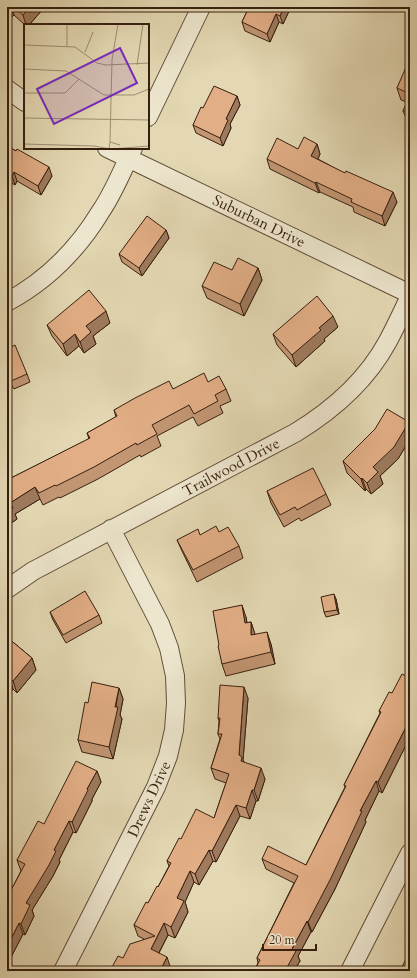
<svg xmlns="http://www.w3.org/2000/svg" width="417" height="978" font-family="Cardo,serif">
  <rect width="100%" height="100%" fill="#e3d8b3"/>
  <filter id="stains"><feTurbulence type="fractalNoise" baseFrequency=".005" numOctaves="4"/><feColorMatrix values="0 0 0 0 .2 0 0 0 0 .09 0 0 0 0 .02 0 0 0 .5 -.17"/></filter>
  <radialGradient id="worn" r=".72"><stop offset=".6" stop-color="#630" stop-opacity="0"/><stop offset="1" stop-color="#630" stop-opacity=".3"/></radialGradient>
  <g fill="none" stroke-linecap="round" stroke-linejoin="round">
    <g stroke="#624d38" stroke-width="20">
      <path id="street" d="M7 89 25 102
        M148 117 201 7
        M107 148 410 294
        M7 302C46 281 78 249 101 211 114 192 123 169 133 148
        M7 589 33 571 295 433C333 410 367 380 388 341 396 326 403 311 410 296
        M63 971 156 787 168 756 174 730 176 703 175 676 169 648 160 624 111 529
        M350 971 410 853"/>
    </g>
    <use href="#street" stroke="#ede6ce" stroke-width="18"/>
  </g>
  <path fill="#c29673" stroke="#371f0f" d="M7 7H43L44 8 29 25H25L14 15 11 18 7 14Z
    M249 7H291L283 24 279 22 270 42 245 31 242 22Z
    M410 61V124L408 122 403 111 407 102 401 100 397 88Z
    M237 96 240 105 230 124 231 128 223 146 196 133 193 125 203 108Z
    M317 144 320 154 318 159 397 202 385 226 354 212 353 207 320 192 319 193 270 169 267 159 298 149Z
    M7 146 16 151 52 176 41 195 17 181 15 185 7 180Z
    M166 230 169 238 142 276 122 262 119 254Z
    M258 268 262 280 244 316 207 298 202 286 232 270Z
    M110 323 93 336 96 344 84 353 79 346 67 356 52 336 47 325Z
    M338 327 324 339 325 341 296 367 277 345 273 334Z
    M7 349 27 374 30 382 14 389 12 386 7 388Z
    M208 382 226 389 231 401 220 406 223 413 198 426 193 417 157 436 161 446 141 457 140 455 98 479 60 498 59 497 43 505 40 499 15 514 17 519 7 526V478L9 479 89 439 87 433 116 417 114 410 173 389Z
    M409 422 410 425V439L398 459 380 476 383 484 371 494 366 489 365 491 347 473 343 461Z
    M267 491 326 494 331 505 301 521 299 518 284 527 271 503Z
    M219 532 239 546 243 558 197 582 182 551 177 540 200 535Z
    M336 599 339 614 326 617 324 612Z
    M50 612 99 615 102 623 66 643 53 620Z
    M246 617 247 623 251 622 255 635 271 644 275 664 226 676 222 664 219 645Z
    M8 638 32 658 36 670 17 693 13 689 7 696Z
    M410 678V737L382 793 379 791 365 820 366 822 335 889 312 932H311L298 956 300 961 294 971H254L258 963 257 958 294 883 266 869 262 859 306 865 345 787 344 785 380 713 379 711 392 693Z
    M119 688 123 699 120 715 122 719 113 759 82 752 78 740 88 703Z
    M248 698 243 760 244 762 265 779 258 801H256L250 819 240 816 216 862 213 861 199 885 194 882 185 902 188 912 175 938 168 935 159 953 171 969 170 971H110L144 939 138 936 134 925 158 887 169 866 167 861 181 839 214 818 226 783 215 779 211 768 220 739 218 734 219 721 218 718Z
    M97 771 101 782 92 799V801L76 833 73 832 59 860 60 862 53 876 32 910 34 916 25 935 23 934 7 965 9 894 21 871 17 860 44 824Z"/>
  <path fill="#9e7a5e" stroke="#371f0f" d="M7 7H11L14 15 11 18Z
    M30 7H43L44 8 29 25H26L23 15Z
    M284 7H291L283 24 280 16Z
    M276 14 279 22 270 42 267 34Z
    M237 96 240 105 230 124 231 128 223 146 220 138 226 119Z
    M317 144 320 154 315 166 311 156Z
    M49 167 52 176 41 195 38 186Z
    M14 172 17 181 15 185 12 176Z
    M316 182 320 192 319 193 315 183Z
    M393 192 397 202 385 226 382 216Z
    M166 230 169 238 142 276 139 268Z
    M258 268 262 280 244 316 240 304Z
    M106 311 110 323 93 336 96 344 84 353 80 342 86 326Z
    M333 316 338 327 324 339 325 341 296 367 292 355 319 328Z
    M75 334 79 346 67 356 63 344Z
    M409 422 410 425V439L398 459 380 476 383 484 371 494 367 483 373 467Z
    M362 478 366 489 365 491 361 479Z
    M35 487 40 499 15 514 17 519 7 526V511L10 503Z
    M334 594 336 599 339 614 337 610Z
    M242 605 246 617 249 635 245 623Z
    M251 622 255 634 256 647 251 635Z
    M267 632 271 644 275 664 271 652Z
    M32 658 36 670 17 693 13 681Z
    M9 677 13 689 7 696V679Z
    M244 687 248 698 243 760 246 768 245 772 239 755Z
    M119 688 123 699 120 715 122 719 113 759 109 747Z
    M410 723V731L408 726Z
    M407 725 410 734V737L382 793 378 782Z
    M7 733 9 738 7 741Z
    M261 768 265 779 258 801 254 790Z
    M97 771 101 782 92 799V801L76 833 72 822 87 789Z
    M376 781 379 791 365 820 366 822 335 889 312 932 308 922 360 811Z
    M252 790 256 801 250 819 246 808Z
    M236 805 240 816 216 862 212 851Z
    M69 821 73 832 59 860 60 862 53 876 32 910 34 916 25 935 21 924 26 903Z
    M209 850 213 861 199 885 195 874Z
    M190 871 194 882 185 902 188 912 175 938 171 927 177 898Z
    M307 921 311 932 298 956 300 961 294 971H285L292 949Z
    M19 923 23 934 7 965V947Z
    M164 923 168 935 155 960 151 949Z
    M167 957 171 969 170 971H160Z"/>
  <path fill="#e2ae86" stroke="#371f0f" d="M14 7H30L23 15Z
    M249 7H284L280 16 276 14 267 34 242 22Z
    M409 60 410 61V94L397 88Z
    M214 86 237 96 226 119 228 120 220 138 193 125 201 107 203 108Z
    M410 96V114L403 111Z
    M304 137 317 144 311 156 345 173 346 171 393 192 382 216 351 202 352 199 316 182 315 183 267 159 277 138 298 149Z
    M7 146 16 151 17 149 49 167 38 186 14 172 12 176 7 174Z
    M147 216 166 230 139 268 119 254Z
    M238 258 258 268 240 304 202 286 214 262 232 270Z
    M89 290 106 311 86 326 91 332 80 342 75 334 63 344 47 325Z
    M317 296 333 316 319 328 321 330 292 355 273 334Z
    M15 345 27 374 11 381 9 378H7V349Z
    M204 373 208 382 219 376 226 389 215 395 218 401 194 414 189 405 152 425 157 434 137 445 136 443 94 467 56 486 55 485 39 493 35 487 10 503 13 508 7 511V478H8L9 479 90 438 87 433 117 416 114 410 135 398 169 381 173 389Z
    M387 409 409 422 394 447 373 467 378 472 367 483 362 478 361 479 343 461 375 429Z
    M313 468 326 494 297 510 295 507 280 515 267 491Z
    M216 526 219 532 228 527 239 546 193 570 177 540 198 529 200 535Z
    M85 591 99 615 63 635 50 612Z
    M334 594 337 610 324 612 321 597Z
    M242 605 245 623 251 622V635L267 632 271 652 222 664 218 646 219 645 213 611Z
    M8 638 32 658 13 681 9 677 7 679V640Z
    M402 674 410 678V723L408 726 407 725 378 782 376 781 360 811H362L331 878 308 922 307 921 292 949 296 951 285 971H254L260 960 257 958 298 876 262 859 268 846 306 865 346 786 344 785 381 712 379 711 389 692 392 693Z
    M92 682 119 688 115 707H118L109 747 78 740 85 702 88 703Z
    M220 685 244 687 239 755 242 757 241 761 261 768 254 790H252L246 808 236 805 212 851 209 850 195 874 190 871 177 898 184 901 171 927 164 923 151 949 167 957 160 971H110L118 956 123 958 130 944 155 936 134 925 146 902 148 903 157 886 158 887 171 863 167 861 179 838 181 839 196 809 214 818 229 774 211 768 222 734H218L220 718H218Z
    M76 761 97 771 87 789 88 790 72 822 69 821 54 850 56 851 49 865 26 903 30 905 21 924 19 923 7 947V893L9 894 25 864 17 860 38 821 44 824Z
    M410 951V971H400Z"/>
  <g text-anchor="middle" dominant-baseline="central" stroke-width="3" stroke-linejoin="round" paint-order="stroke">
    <g font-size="15" fill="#371f0f" stroke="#ede6ce">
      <text transform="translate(259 221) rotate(26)">Suburban Drive</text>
      <text transform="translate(231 467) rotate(-28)">Trailwood Drive</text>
      <text transform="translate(149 799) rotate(-65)">Drews Drive</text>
    </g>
  </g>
  <g transform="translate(24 24)">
    <rect width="125" height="125" fill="#e3d8b3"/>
    <path fill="none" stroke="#9e8e71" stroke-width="1" d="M43 0V22M0 21 51 23 73 39 82 41 125 39M61 28 69 8M113 41 119 0M0 45 42 47 80 71H110L125 65M0 69H41L55 55M0 94 125 96M86 118 88 36 94 0M0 120 70 122 87 125 125 122M85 124 86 118 96 121"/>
    <path fill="#7b2cbf" fill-opacity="0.15" stroke="#7b2cbf" stroke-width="2" d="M96 24 113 59 30 100 13 65Z"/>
    <rect width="125" height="125" fill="none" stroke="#371f0f" stroke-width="2"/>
  </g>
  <rect width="417" height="978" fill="none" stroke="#e3d8b3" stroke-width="24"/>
  <rect x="8" y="8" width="401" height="962" fill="none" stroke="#371f0f" stroke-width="2"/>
  <rect x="12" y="12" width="393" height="954" fill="none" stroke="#371f0f"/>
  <path d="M263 944v6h53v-6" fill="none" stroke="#371f0f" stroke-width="2"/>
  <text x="269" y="944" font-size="12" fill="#371f0f" stroke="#ede6ce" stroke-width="3" paint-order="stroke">20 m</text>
  <rect width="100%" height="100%" filter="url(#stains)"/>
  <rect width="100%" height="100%" fill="url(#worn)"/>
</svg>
